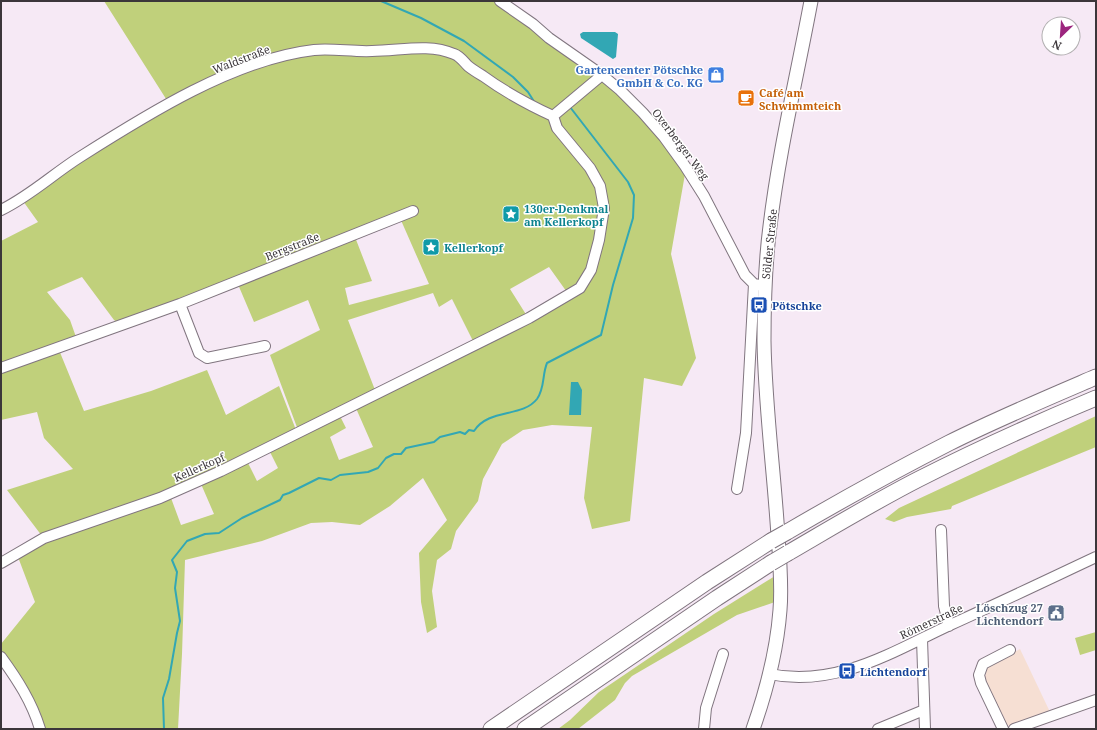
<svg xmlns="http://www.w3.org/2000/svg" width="1097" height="730" font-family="'Noto Serif',serif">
  <rect width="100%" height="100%" fill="#f6e9f5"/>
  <path fill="#f6dfd3" d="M1020 649 1050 712 1010 726 1006 725 984 682 987 667Z"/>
  <path fill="#c0d07b" d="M104 1H497L599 75 553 115 469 66 426 46 269 58 168 102Z
    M440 51 544 113 590 169 603 208 589 269 569 295 549 267 510 289 527 316 473 341 452 299 439 307 433 293 348 320 375 390 298 430 270 355 320 330 308 300 254 322 237 282 355 237 372 281 345 288 349 305 429 284 400 218 119 323 114 320 82 277 47 292 70 320 76 337 1 366V241L38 222 23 201 75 165 182 99 270 60 314 52Z
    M602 80 639 115 660 140 685 174 671 254 696 358 682 386 644 378 630 521 592 529 584 498 592 427 552 425 523 430 502 444 483 479 478 501 456 531 451 549 437 560 432 591 437 627 427 633 421 602 419 553 447 520 423 478 390 506 360 525 332 522 311 523 262 541 185 560 182 654 178 729H44L40 712 31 695 1 650V644L35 602 18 557 46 541 171 498 181 525 214 514 201 484 247 461 257 481 278 468 269 450 339 414 346 428 330 437 339 460 373 447 355 406 585 290 593 271 601 185 555 117Z
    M59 350 84 411 151 391 207 370 226 415 279 386 296 430 158 496 42 536 7 490 73 469 44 438 37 412 1 420V371Z
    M1096 416V447L952 506 951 509 907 517 894 522 885 519 899 508Z
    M775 576V602L737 615 632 676 625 683 615 700 578 729H558L570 720 599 692 714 614Z
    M1096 632V650L1080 655 1075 638Z"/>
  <path fill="#32a7b4" d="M583 32H615L618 34 616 57 613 59 581 38 580 34Z
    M571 382H578L582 390 581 415H569Z"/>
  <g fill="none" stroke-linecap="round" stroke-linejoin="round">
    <path stroke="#32a7b4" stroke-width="2" d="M381 1 421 18 464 41 513 77 528 92 535 103
      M164 729 163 698 169 679 177 633 180 621 175 588 177 572 172 560 187 541 205 534 219 533 242 518 280 500 283 495 289 493 319 478 331 480 340 475 368 472 378 468 386 458 394 454H401L406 448 434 442 440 437 460 432 465 434 469 430 474 431C489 408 522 418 537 399 545 388 542 375 547 363L601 335 613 285 633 218 634 195 628 182 570 107"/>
    <g stroke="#80757f" stroke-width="12">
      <path id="minor" d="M500 1 533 24 549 38 602 75 620 90 643 113 664 137 685 166 704 196 745 275 754 284 765 286
        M1 210C30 196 53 174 80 157 146 115 235 59 314 50 332 48 353 52 372 51 400 51 428 43 454 54 460 56 464 62 468 66 473 70 478 73 483 76 505 92 529 105 553 116
        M180 304 199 353 207 358 265 346
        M1 368 180 304 413 211
        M737 489 746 433 754 284
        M941 530 944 606 949 626
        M1 563 44 538 160 498 221 471 529 318 580 288 591 270 599 240 604 208 600 186 590 168 557 128 553 116 602 75
        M922 639 925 729
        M1 657C17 679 32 702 40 729
        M769 674C836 688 892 652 950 625 999 603 1047 580 1096 557
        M704 729 706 708 723 654
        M878 729 924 710
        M1003 729 981 683 979 675 983 664 1010 650
        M1014 729 1096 700"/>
    </g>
    <g stroke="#80757f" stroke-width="15">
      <path id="major" d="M753 729C766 692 777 650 780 610 782 586 780 561 778 536 774 471 765 406 764 341 764 303 765 264 770 226 779 151 797 76 811 1"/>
    </g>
    <g stroke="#80757f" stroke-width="17">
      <path id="highway" d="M787 532C840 501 894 471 949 443 997 419 1047 398 1096 377
        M788 553C831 528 874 502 919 479 976 450 1036 423 1096 398
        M491 729 707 582 771 541
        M525 729 717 598 771 563"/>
    </g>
    <use href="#minor" stroke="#fff" stroke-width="10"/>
    <use href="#major" stroke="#fff" stroke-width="13"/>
    <use href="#highway" stroke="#fff" stroke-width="15"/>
    <g stroke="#80757f" stroke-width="17" stroke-linecap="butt">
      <path id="highway-bridge" d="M771 541 787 532
        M771 563 788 553"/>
    </g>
    <use href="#highway-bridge" stroke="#fff" stroke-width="15"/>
  </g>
  <defs>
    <g id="shop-square" transform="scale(0.9)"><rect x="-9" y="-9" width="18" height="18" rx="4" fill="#3f7fe0" stroke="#fff"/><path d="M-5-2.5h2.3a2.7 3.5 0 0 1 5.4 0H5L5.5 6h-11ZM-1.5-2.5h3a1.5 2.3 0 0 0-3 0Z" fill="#fff"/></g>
    <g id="cafe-square" transform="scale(0.9)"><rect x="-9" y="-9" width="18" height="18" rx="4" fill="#e8710a" stroke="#fff"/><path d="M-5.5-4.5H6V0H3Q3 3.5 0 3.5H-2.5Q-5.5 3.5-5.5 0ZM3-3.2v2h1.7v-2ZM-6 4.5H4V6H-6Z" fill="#fff"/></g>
    <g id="sight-square" transform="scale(0.9)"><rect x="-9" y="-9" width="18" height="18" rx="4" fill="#0f9aa8" stroke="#fff"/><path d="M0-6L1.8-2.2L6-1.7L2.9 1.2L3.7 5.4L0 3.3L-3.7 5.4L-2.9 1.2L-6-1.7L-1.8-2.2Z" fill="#fff"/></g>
    <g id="bus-square" transform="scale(0.9)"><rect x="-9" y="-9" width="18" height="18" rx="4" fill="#1a4fb4" stroke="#fff"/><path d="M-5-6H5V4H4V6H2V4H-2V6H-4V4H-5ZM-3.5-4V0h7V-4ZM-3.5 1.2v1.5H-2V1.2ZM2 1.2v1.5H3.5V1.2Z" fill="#fff"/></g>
    <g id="civic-square" transform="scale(0.9)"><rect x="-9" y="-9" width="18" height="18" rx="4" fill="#5c6f8a" stroke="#fff"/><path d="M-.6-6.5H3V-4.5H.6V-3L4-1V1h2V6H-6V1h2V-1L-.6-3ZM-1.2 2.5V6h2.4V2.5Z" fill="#fff"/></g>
  </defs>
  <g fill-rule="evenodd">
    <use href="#shop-square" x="716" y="75"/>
    <use href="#cafe-square" x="746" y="98"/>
    <use href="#sight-square" x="511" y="214"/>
    <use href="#sight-square" x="431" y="247"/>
    <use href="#bus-square" x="759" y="305"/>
    <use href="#civic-square" x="1056" y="613"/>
    <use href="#bus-square" x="847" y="671"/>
  </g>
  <g text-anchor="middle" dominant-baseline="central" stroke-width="3" stroke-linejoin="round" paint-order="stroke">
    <g font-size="11" fill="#3b363a" stroke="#fff">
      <text transform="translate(241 59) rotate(-21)">Waldstraße</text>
      <text transform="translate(681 144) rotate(53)">Overberger Weg</text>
      <text transform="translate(769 244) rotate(-84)">Sölder Straße</text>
      <text transform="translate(292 246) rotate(-22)">Bergstraße</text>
      <text transform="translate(199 467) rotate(-24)">Kellerkopf</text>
      <text transform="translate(931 621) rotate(-25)">Römerstraße</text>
    </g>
    <g font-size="11" font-weight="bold" fill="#366cbe" stroke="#fff" text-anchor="end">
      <text x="703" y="69">Gartencenter Pötschke<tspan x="703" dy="13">GmbH &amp; Co. KG</tspan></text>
    </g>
    <g font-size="11" font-weight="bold" fill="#c56008" stroke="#fff" text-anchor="start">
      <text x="759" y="92">Café am<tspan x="759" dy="13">Schwimmteich</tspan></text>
    </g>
    <g font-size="11" font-weight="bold" fill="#0d838f" stroke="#fff" text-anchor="start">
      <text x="524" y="208">130er-Denkmal<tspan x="524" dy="13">am Kellerkopf</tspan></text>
      <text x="444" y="247">Kellerkopf</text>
    </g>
    <g font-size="11" font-weight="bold" fill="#164399" stroke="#fff" text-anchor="start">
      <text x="772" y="305">Pötschke</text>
      <text x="860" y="671">Lichtendorf</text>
    </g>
    <g font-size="11" font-weight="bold" fill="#4e5e75" stroke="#fff" text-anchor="end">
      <text x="1043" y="607">Löschzug 27<tspan x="1043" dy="13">Lichtendorf</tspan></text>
    </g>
  </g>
  <rect width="1097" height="730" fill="none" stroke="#3b363a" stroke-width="4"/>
  <g transform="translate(1061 36) rotate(205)"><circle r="19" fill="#ffffff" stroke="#b1afb0"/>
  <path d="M0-3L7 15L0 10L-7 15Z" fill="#9c257e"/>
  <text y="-6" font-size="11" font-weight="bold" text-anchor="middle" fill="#3b363a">N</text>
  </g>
</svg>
